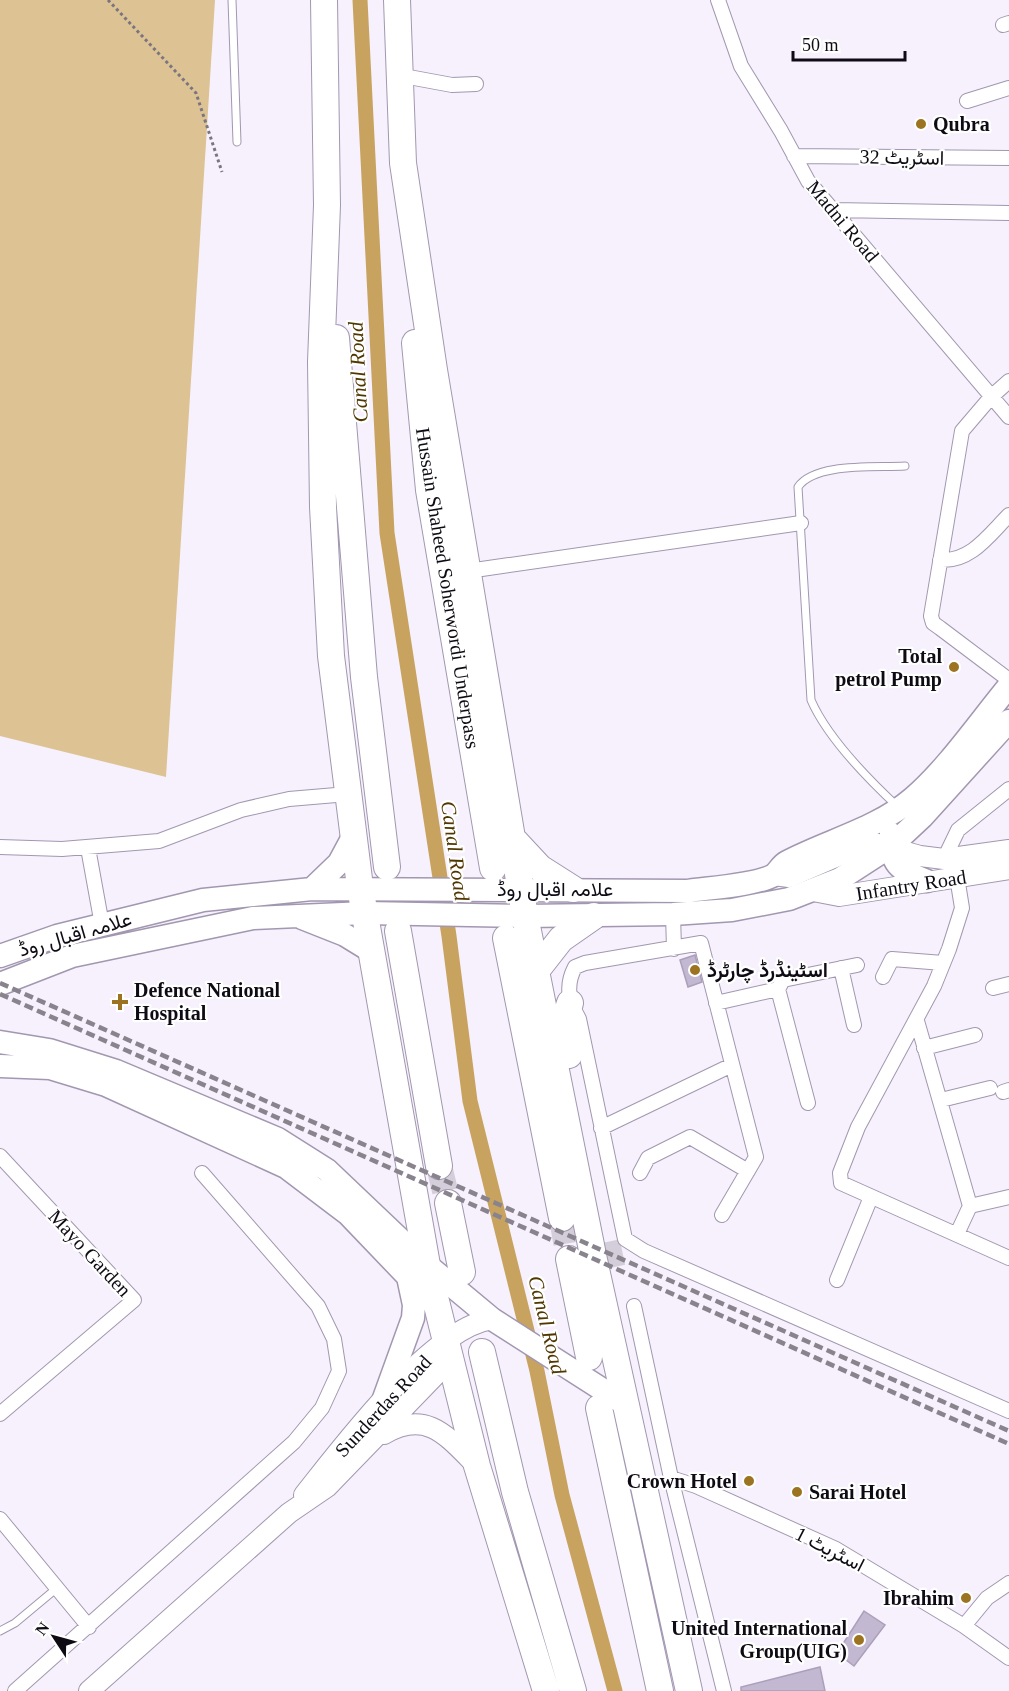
<svg xmlns="http://www.w3.org/2000/svg" width="1009" height="1691" font-family="'Times New Roman',Vazirmatn,serif">
  <rect width="100%" height="100%" fill="#f6f1fc"/>
  <path fill="#ddc293" d="M0 0H215L166 777 0 736Z"/>
  <g fill="none" stroke-linecap="round" stroke-linejoin="round">
    <path stroke="#c8a360" stroke-width="15" d="M360 0 387 533 449 936 470 1101 537 1371 562 1495 615 1691"/>
  </g>
  <path fill="#c3b8d2" stroke="#ab9fb9" stroke-width="1.5" d="M695 955 702 982 688 987 680 960Z
    M864 1611 885 1625 854 1666 837 1653Z
    M820 1667 825 1691H741V1687Z"/>
  <g fill="none" stroke-linecap="round" stroke-linejoin="round">
    <path stroke="#d3ced9" stroke-width="26" stroke-dasharray="26 13" stroke-linecap="butt" d="M439 1166 448 1203
      M562 1218 569 1259
      M607 1242 614 1275"/>
    <g stroke="#a297b0" stroke-width="9">
      <path id="lane" d="M232 0 237 142
        M898 807C868 779 827 737 811 700L798 487C815 462 877 468 905 466
        M0 1631 15 1623 57 1588"/>
    </g>
    <g stroke="#a297b0" stroke-width="16">
      <path id="street" d="M718 0 741 66 781 131 808 181 1009 417
        M1003 25 1009 23
        M398 75 452 85 476 84
        M967 101 1009 88
        M794 156 1009 158
        M833 210 1009 213
        M1009 381 991 397 962 431 931 616 933 623 940 628 1009 680
        M940 560C971 562 989 535 1009 515
        M468 571 801 523
        M0 847 62 849 159 841 241 810 289 799 348 794
        M88 848 102 925
        M944 859 958 830 1009 789
        M957 877 962 908 949 949 934 986 858 1127 840 1173 841 1183 1009 1258
        M673 914 674 949
        M841 968 854 1025
        M883 977 892 959 943 963
        M993 988 1009 984
        M778 989 808 1103
        M716 1003 778 989 783 980 857 965
        M917 1021 970 1206 957 1234
        M924 1048 975 1035
        M1003 1092 1009 1090
        M941 1100 990 1088
        M601 1128 732 1065
        M0 1156 134 1300 0 1414
        M640 1173 648 1158 690 1137 748 1171
        M970 1206 1009 1197
        M722 1215 756 1157 701 943 585 963 575 967C565 986 569 1001 579 1019L625 1239 644 1251 1009 1411
        M837 1280 871 1197
        M634 1306 671 1478 724 1691
        M671 1478 696 1486 836 1549 964 1626 1009 1658
        M0 1519 89 1627
        M964 1626 987 1598 1009 1583
        M15 1691 294 1442 322 1408 339 1371 334 1339 318 1306 202 1173"/>
    </g>
    <g stroke="#a297b0" stroke-width="22">
      <path id="secondary" d="M774 875 789 877 870 842 920 856 944 859 1009 850
        M813 891 839 896 1009 869
        M384 1434C427 1409 447 1436 477 1466
        M304 1495C343 1446 431 1328 492 1319
        M89 1691 289 1513 327 1487 450 1360"/>
    </g>
    <g stroke="#a297b0" stroke-width="25">
      <path id="primary" d="M891 834C891 867 899 869 927 881
        M312 889 339 863 353 837
        M302 918 345 935 371 951
        M0 956 57 936 203 900 312 889 688 891C708 888 757 885 774 875 779 871 781 865 787 862 829 840 877 829 913 798 947 769 980 721 1009 686
        M0 984 72 956 253 918 365 913 525 916 673 914 732 910 789 899 840 879 891 846 922 817 1009 721
        M0 1042 49 1050 116 1071 278 1139 327 1170 427 1265 492 1319 625 1404
        M0 1066 50 1068 106 1085 286 1167 348 1214 438 1308
        M383 1401 413 1318 414 1305 408 1277"/>
    </g>
    <g stroke="#a297b0" stroke-width="28">
      <path id="highway" d="M324 0 327 205 321 362 323 507 331 656 360 887 427 1265 477 1466 546 1691
        M397 0 403 163 434 370 525 916 594 1260 689 1691
        M336 338 364 677 387 867
        M415 343 429 490 493 868
        M513 839 540 868 573 889
        M398 931 439 1166
        M506 938 562 1218
        M536 971 561 939 594 916
        M569 1055 563 1024 570 1003
        M448 1203 462 1272
        M569 1259 589 1357
        M482 1352 515 1492 573 1691
        M599 1408 660 1691"/>
    </g>
    <path stroke="#7a757f" stroke-width="3" stroke-dasharray="3 3" stroke-linecap="butt" d="M108 0 196 93 222 172"/>
    <use href="#lane" stroke="#fff" stroke-width="7"/>
    <use href="#street" stroke="#fff" stroke-width="14"/>
    <use href="#secondary" stroke="#fff" stroke-width="20"/>
    <use href="#primary" stroke="#fff" stroke-width="22"/>
    <use href="#highway" stroke="#fff" stroke-width="26"/>
    <path stroke="#88838d" stroke-width="4.5" stroke-dasharray="9 4.5" stroke-linecap="butt" d="M0 983 1009 1431
      M0 994 1009 1444"/>
  </g>
  <g fill="#9c7421" stroke="#fff" stroke-width="2">
    <circle cx="921" cy="124" r="6"/>
    <circle cx="954" cy="667" r="6"/>
    <circle cx="695" cy="970" r="6"/>
    <path d="M117 993h6v6h6v6h-6v6h-6v-6h-6v-6h6z"/>
    <circle cx="749" cy="1481" r="6"/>
    <circle cx="797" cy="1492" r="6"/>
    <circle cx="966" cy="1598" r="6"/>
    <circle cx="859" cy="1640" r="6"/>
  </g>
  <g text-anchor="middle" dominant-baseline="central" stroke-width="4.5" stroke-linejoin="round" paint-order="stroke">
    <g font-size="20" font-weight="bold" fill="#0f0b14" stroke="#fff" text-anchor="start">
      <text x="933" y="124">Qubra</text>
      <text x="942" y="656" text-anchor="end">Total<tspan x="942" dy="23">petrol Pump</tspan></text>
      <text x="707" y="970">اسٹینڈرڈ چارٹرڈ</text>
      <text x="134" y="990">Defence National<tspan x="134" dy="23">Hospital</tspan></text>
      <text x="737" y="1481" text-anchor="end">Crown Hotel</text>
      <text x="809" y="1492">Sarai Hotel</text>
      <text x="954" y="1598" text-anchor="end">Ibrahim</text>
      <text x="847" y="1628" text-anchor="end">United International<tspan x="847" dy="23">Group(UIG)</tspan></text>
    </g>
    <g font-size="20" fill="#0f0b14" stroke="#fff">
      <text transform="translate(902 157) rotate(1)">اسٹریٹ 32</text>
      <text transform="translate(843 221) rotate(50)">Madni Road</text>
      <text transform="translate(448 588) rotate(81)">Hussain Shaheed Soherwordi Underpass</text>
      <text transform="translate(911 885) rotate(-9)">Infantry Road</text>
      <text x="555" y="889">علامہ اقبال روڈ</text>
      <text transform="translate(75 934) rotate(-16)">علامہ اقبال روڈ</text>
      <text transform="translate(90 1253) rotate(47)">Mayo Garden</text>
      <text transform="translate(383 1406) rotate(-47)">Sunderdas Road</text>
      <text transform="translate(830 1549) rotate(27)">اسٹریٹ 1</text>
    </g>
    <g font-size="21" font-style="italic" fill="#503700" stroke="#fff">
      <text transform="translate(358 372) rotate(-93)">Canal Road</text>
      <text transform="translate(455 851) rotate(82)">Canal Road</text>
      <text transform="translate(547 1325) rotate(76)">Canal Road</text>
    </g>
  </g>
  <g transform="translate(54 1637) rotate(306)" stroke="#ffffff" stroke-width="4.5" paint-order="stroke">
  <path d="M0-4.5L10 22L0 15L-10 22Z" fill="#0f0b14"/>
  <text y="-9" font-size="16" font-weight="bold" text-anchor="middle" fill="#0f0b14">N</text>
  </g>
  <path d="M793 51v9h112v-9" fill="none" stroke="#0f0b14" stroke-width="3"/>
  <text x="802" y="51" font-size="18" fill="#0f0b14" stroke="#ffffff" stroke-width="4.5" paint-order="stroke">50 m</text>
</svg>
